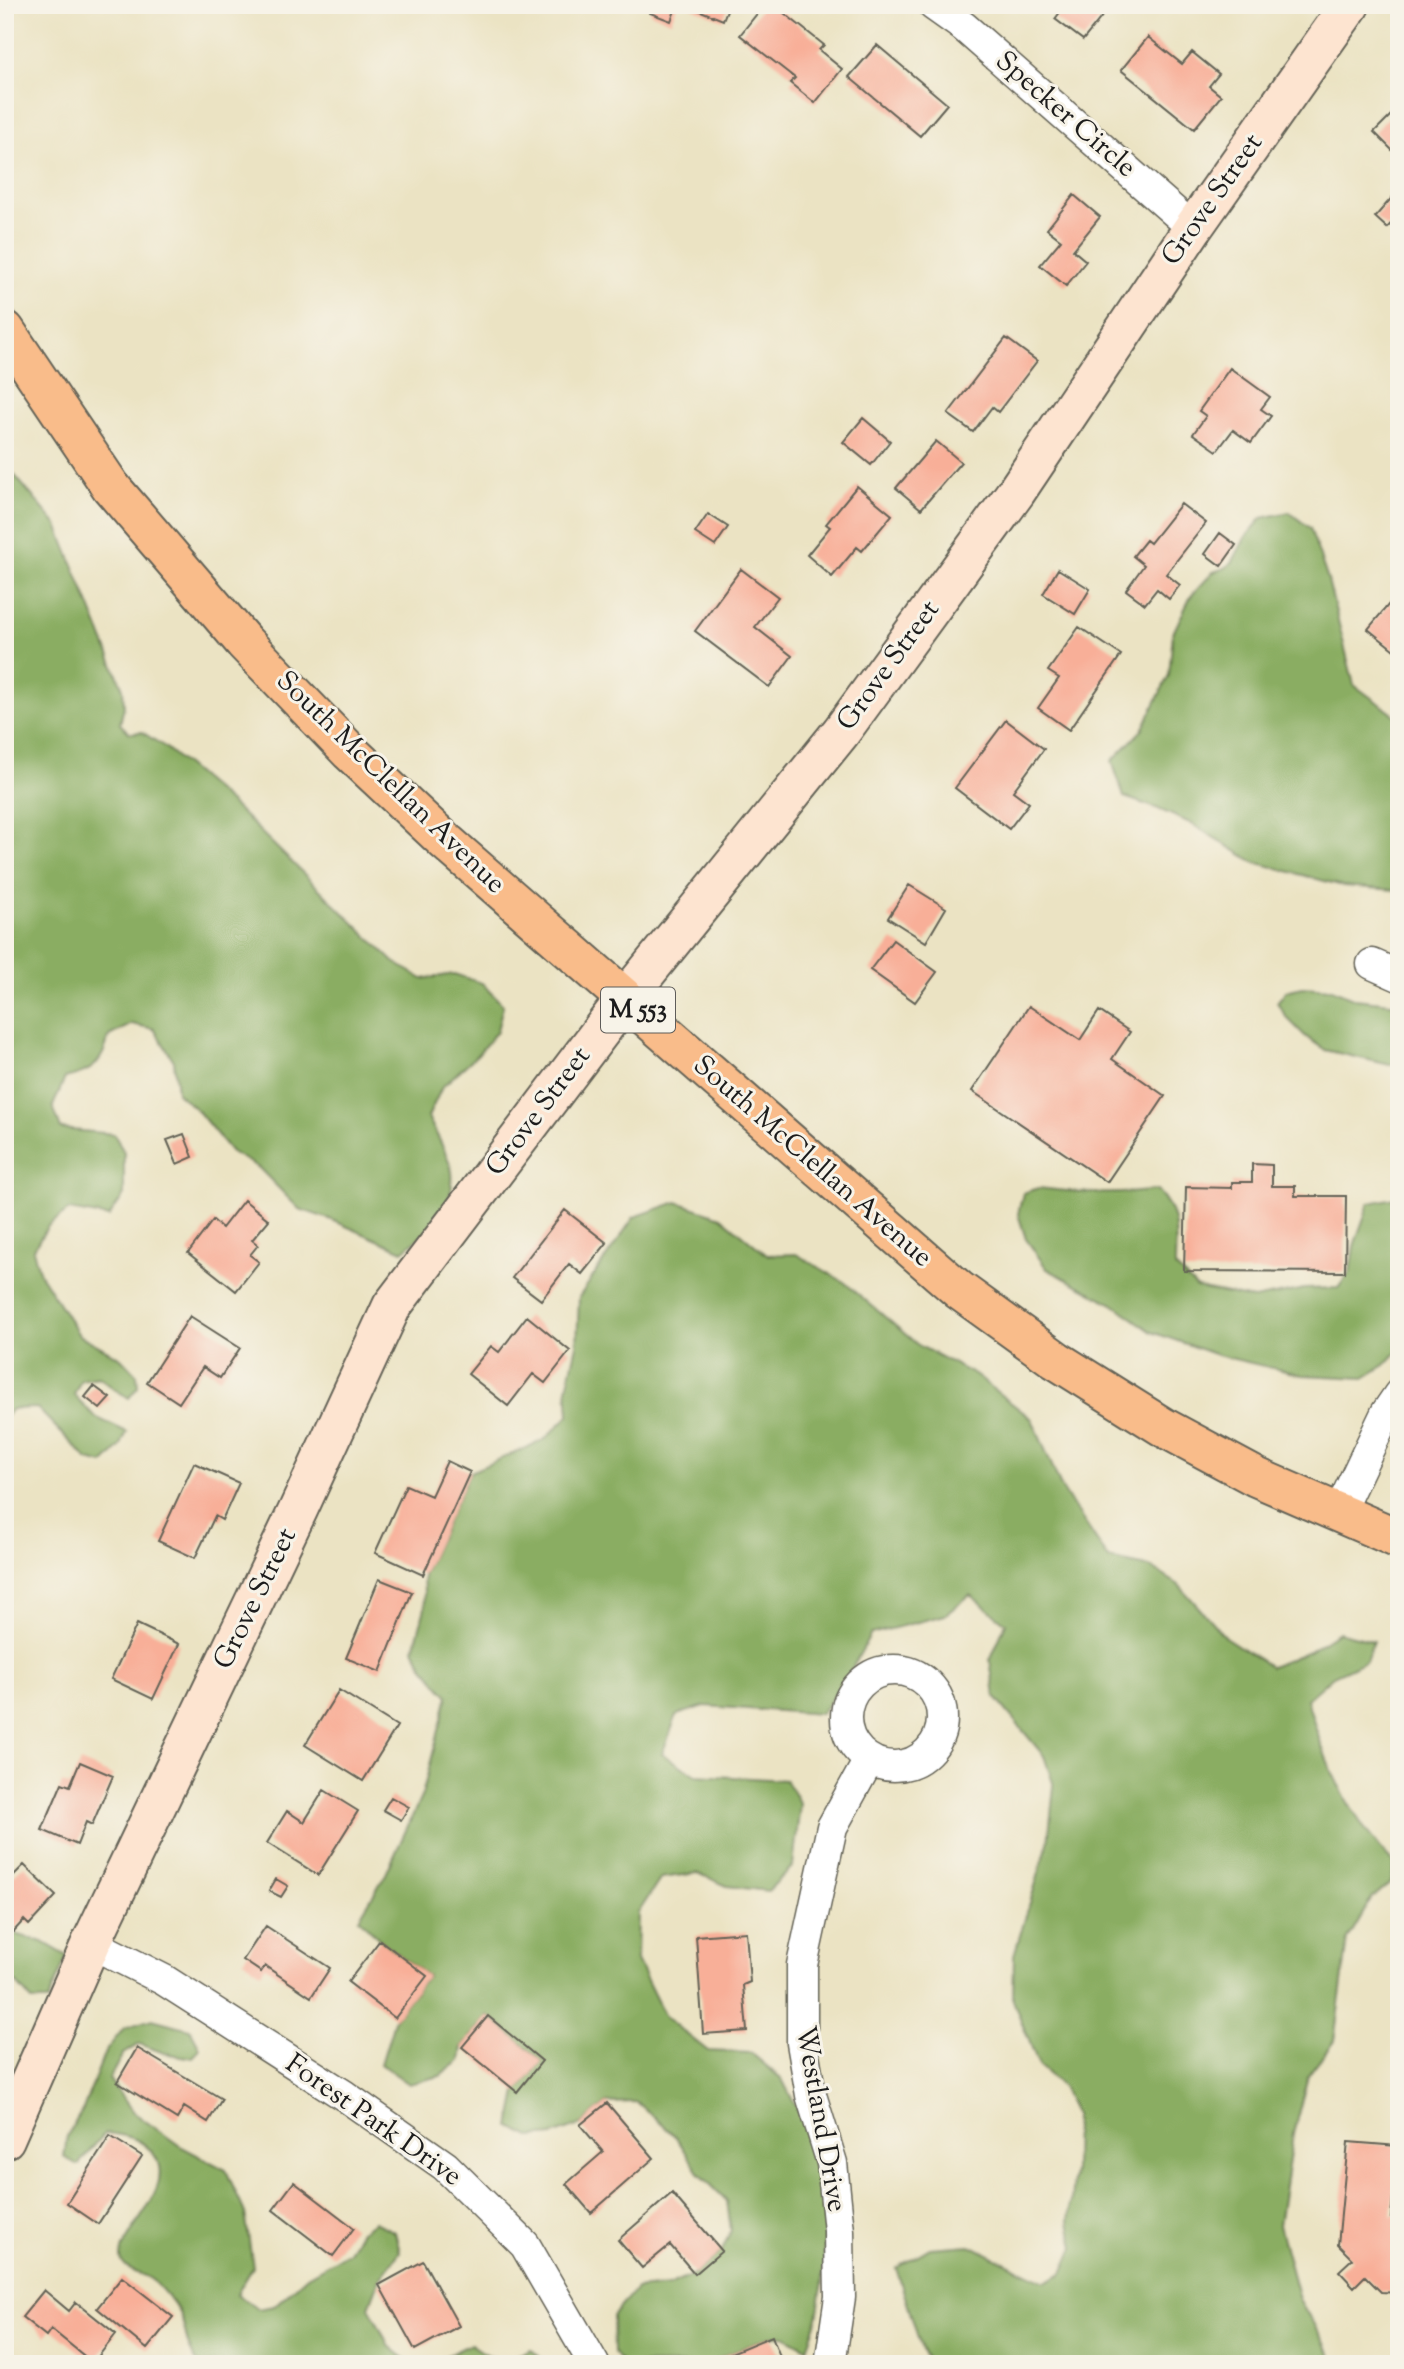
<svg xmlns="http://www.w3.org/2000/svg" width="1404" height="2369" font-family="'Sorts Mill Goudy',serif">
  <rect width="100%" height="100%" fill="#f7f3e8"/>
  <filter id="ink" filterUnits="userSpaceOnUse"><feTurbulence type="fractalNoise" baseFrequency=".0143" numOctaves="2"/><feDisplacementMap in="SourceGraphic" scale="14" xChannelSelector="R" yChannelSelector="G"/><feConvolveMatrix kernelMatrix="1 2 1 2 8 2 1 2 1" color-interpolation-filters="sRGB"/></filter>
  <filter id="wash" filterUnits="userSpaceOnUse"><feTurbulence type="fractalNoise" baseFrequency=".00686" numOctaves="4" result="noise"/><feDisplacementMap in="SourceGraphic" scale="28" xChannelSelector="R" yChannelSelector="G"/><feGaussianBlur stdDeviation="1.57" result="paint"/><feColorMatrix in="noise" values="0 0 0 0 0 0 0 0 0 0 0 0 0 0 0 0 0 1.4 0 .05"/><feComposite in="paint" operator="in"/></filter>
  <g filter="url(#wash)">
    <rect width="100%" height="100%" fill="#ebe3c3"/>
    <path fill="#8aad62" stroke="#53643f" stroke-width="2" d="M5 464 57 525 123 689 124 706 120 724 130 733 142 732 165 747 234 806 394 962 423 979 454 974 482 983 503 1005 497 1031 478 1054 442 1087 428 1117C435 1132 450 1157 452 1172 456 1208 428 1231 403 1251L332 1220 299 1209 259 1168 231 1152 198 1111 177 1093 174 1061 154 1029 132 1024 109 1036C102 1064 93 1072 65 1078L53 1106 61 1129 114 1134 124 1152V1195L109 1217 69 1210 48 1226 33 1250 40 1274 79 1335 121 1358 137 1375 138 1387 129 1398 114 1389 99 1377 81 1380 74 1395 95 1417 127 1432 120 1447 103 1464 88 1460 37 1408 12 1409 5 1418Z
      M1289 512 1310 528 1328 580 1354 685 1396 716 1399 722V884L1394 890 1343 886 1254 862 1190 823 1156 808 1124 797 1112 761 1142 730 1169 675 1173 633 1191 596 1213 572 1225 568 1233 561 1245 538 1262 518Z
      M1302 987 1332 989 1355 999 1399 1004V1061L1390 1065 1325 1050 1305 1036 1286 1017 1277 1002 1286 991Z
      M1038 1188C1083 1193 1111 1196 1157 1190 1181 1216 1175 1234 1175 1267L1197 1288 1254 1299 1304 1289 1338 1288 1350 1272 1354 1246 1369 1203 1399 1197V1350L1385 1365 1364 1378 1302 1375 1217 1355 1152 1332 1113 1304 1047 1269 1026 1239 1018 1214 1023 1193Z
      M677 1202 721 1217 767 1255 796 1254 844 1282 918 1345 975 1375 1032 1419 1062 1489 1109 1559 1152 1568 1179 1585 1225 1637 1271 1667 1309 1651 1338 1632 1373 1641 1366 1661 1333 1676 1307 1699C1325 1765 1348 1816 1395 1865L1391 1883 1372 1898 1348 1939 1334 2041 1308 2076 1293 2134 1279 2225 1299 2299 1337 2364H930L922 2350 896 2268 930 2248 970 2245 1045 2282 1063 2273 1074 2247 1069 2222 1074 2170 1075 2115 1062 2086 1039 2066 1013 2000 1014 1955 1048 1843 1054 1786 1044 1756 995 1697 990 1660 1006 1623 970 1595 945 1615 871 1634 850 1672 821 1714 705 1706 677 1715 662 1754 696 1775 786 1780 800 1804 793 1866 768 1891 727 1886 698 1873 661 1878 638 1913 637 1960 665 2017 708 2051 751 2053 782 2079 811 2136 827 2197 823 2281 816 2324 807 2348 784 2336H772L705 2364H622L614 2353 613 2316 636 2289 668 2286 695 2274 722 2251 731 2230 727 2201 700 2174 676 2137 637 2102 607 2103 580 2125 553 2135 531 2137 510 2127 517 2092 542 2061 488 2016 462 2047 460 2061 440 2076 409 2084 381 2064 395 2018 427 1976 380 1940 359 1918 386 1874 422 1795 448 1696 424 1667 414 1649 425 1608 423 1575 470 1472 544 1440 569 1415 567 1388 577 1345 579 1297 634 1217Z
      M5 1931 43 1942 67 1956 48 2001H32L5 1970Z
      M152 2019 190 2029 200 2048 193 2058 164 2053 140 2044 123 2054 109 2079 133 2112 180 2146 226 2170 245 2213 253 2267 237 2294 257 2309 274 2306 307 2276 349 2252 360 2232 374 2222 395 2232 400 2252 380 2278 369 2307 389 2346 412 2364H198C181 2341 190 2320 168 2297 163 2291 157 2283 149 2278 140 2273 122 2270 121 2258 120 2232 176 2191 155 2156 143 2138 126 2135 105 2133L78 2165 64 2157 67 2136 83 2109 105 2052 124 2028Z
      M471 2344C496 2362 503 2364 531 2349L543 2360 541 2364H424L440 2359Z"/>
    <g id="blocks">
      <path fill="#f8af98" d="M653 5H677L671 21 650 13Z
        M686 5H729L723 20Z
        M764 5H774L824 45 819 50 842 69 815 103 790 83 795 78 740 35Z
        M1054 5H1111L1083 40 1055 19 1061 11Z
        M1148 37 1182 64 1192 52 1219 74 1209 86 1221 96 1194 129 1121 70Z
        M877 45 947 104 920 136 849 77Z
        M1399 107V157L1374 132Z
        M1395 194 1399 197V215L1387 228 1375 217Z
        M1074 195 1100 217 1073 250 1086 261 1066 286 1040 265 1061 240 1047 229Z
        M1006 338 1037 361 998 412 992 407 973 432 948 414Z
        M1230 368 1270 397 1261 409 1271 416 1251 443 1233 430 1217 451 1193 434 1206 416 1199 411Z
        M863 418 890 441 871 465 843 442Z
        M936 441 961 462 921 509 896 488Z
        M857 486 892 515 862 551 857 547 832 577 807 555 830 527 826 524Z
        M1181 504 1206 523 1166 574 1180 585 1169 599 1157 589 1145 604 1126 590 1144 565 1133 556 1146 540 1150 543Z
        M708 514 728 527 715 546 695 533Z
        M1220 533 1236 545 1221 566 1205 554Z
        M741 569 778 597 755 627 792 656 769 687 695 631Z
        M1058 569 1090 589 1075 614 1043 594Z
        M1399 592V654L1368 629Z
        M1079 627 1121 655 1069 730 1038 708 1059 678 1048 671Z
        M1006 720 1044 749 1013 791 1029 803 1009 829 955 788Z
        M909 885 946 908 926 942 888 918Z
        M893 940 937 972 915 1002 870 970Z
        M1029 1006 1080 1040 1099 1011 1130 1032 1112 1059 1165 1096 1107 1182 972 1091Z
        M184 1134 193 1157 177 1164 167 1140Z
        M1252 1164 1272 1165V1186H1295V1196H1346L1345 1272 1184 1271 1186 1187 1232 1188V1182H1252Z
        M244 1200 269 1220 252 1240 258 1245 250 1255 259 1262 236 1291 188 1253 213 1220 222 1228Z
        M565 1210 607 1243 582 1274 569 1264 541 1300 512 1278Z
        M190 1316 240 1348 220 1378 203 1367 179 1403 147 1382Z
        M527 1316 570 1351 545 1383 533 1374 508 1406 468 1374 491 1346 499 1352Z
        M94 1386 110 1398 100 1409 85 1397Z
        M447 1461 470 1472 423 1575 375 1553 406 1485 431 1496Z
        M194 1463 239 1483 222 1520 215 1516 195 1558 158 1541Z
        M379 1579 412 1592 380 1672 346 1658Z
        M137 1624 179 1644 153 1699 111 1679Z
        M339 1690 397 1726 363 1781 305 1745Z
        M80 1762 113 1776 92 1825 86 1822 77 1845 42 1830 62 1783 70 1786Z
        M324 1790 358 1811 318 1875 267 1843 287 1811 304 1822Z
        M391 1797 409 1807 401 1820 383 1810Z
        M24 1865 56 1896 29 1925 24 1920 13 1932 5 1925V1884Z
        M276 1879 288 1886 281 1897 269 1891Z
        M266 1926 330 1968 311 1997 265 1966 261 1972 243 1960Z
        M746 1932 750 1982 743 1985 747 2031 703 2034 696 1936Z
        M380 1940 427 1976 395 2018 348 1982Z
        M488 2016 542 2061 517 2092 462 2047Z
        M137 2048 222 2099 208 2122 184 2107 177 2119 117 2082Z
        M607 2103 654 2158 591 2213 566 2184 603 2152 580 2125Z
        M110 2136 142 2156 98 2224 67 2203Z
        M1348 2142 1398 2146 1391 2217 1399 2211V2293L1381 2292 1365 2276 1354 2287 1339 2271 1352 2259 1338 2245Z
        M294 2182 354 2228 333 2256 273 2210Z
        M672 2193 722 2251 695 2274 670 2245 642 2268 618 2240Z
        M423 2261 459 2326 415 2350 379 2285Z
        M122 2277 173 2317 147 2349 97 2308Z
        M44 2290 69 2311 76 2302 116 2334 93 2363 51 2329 46 2336 22 2317Z
        M772 2336 783 2364H705Z"/>
    </g>
  </g>
  <g filter="url(#ink)">
    <use href="#blocks" fill-opacity="0" stroke="#646256" stroke-width="2"/>
    <g fill="none" stroke-linecap="round" stroke-linejoin="round">
      <g stroke="#646256" stroke-width="33">
        <path id="minor" d="M933 5 964 27 1193 228
          M1372 964 1399 976
          M1338 1514 1386 1413 1399 1394
          M846 1718a48 48 0 1 1 96 0a48 48 0 1 1-96 0Z
          M91 1943 164 1980 345 2096 445 2166 525 2245 594 2364
          M830 2364 840 2297 839 2231 832 2163 811 2095 802 2043V1965L832 1827 869 1760"/>
      </g>
      <g stroke="#646256" stroke-width="42">
        <path id="secondary" d="M5 2139 91 1943 298 1510 392 1306 625 999 841 732 1016 492 1193 228 1350 5"/>
      </g>
      <g stroke="#646256" stroke-width="42">
        <path id="primary" d="M5 330 111 487 244 642 350 752 445 841 959 1290 1056 1360 1163 1427 1256 1477 1399 1539"/>
      </g>
      <use href="#minor" stroke="#fff" stroke-width="30"/>
      <use href="#secondary" stroke="#fde4d0" stroke-width="38"/>
      <use href="#primary" stroke="#f9bc8a" stroke-width="38"/>
    </g>
  </g>
  <g text-anchor="middle" dominant-baseline="central" stroke-width="6" stroke-linejoin="round" paint-order="stroke">
    <rect fill="#f7f3e8" stroke="#5e5c59" stroke-width="2" x="601" y="987.5" width="74" height="45" rx="5"/>
    <g font-size="26" font-weight="bold" fill="#1c1c1c">
      <text x="638" y="1010">M 553</text>
    </g>
    <g font-size="28" fill="#1c1c1c" stroke="#f7f3e8">
      <text transform="translate(1065 115) rotate(41)">Specker Circle</text>
      <text transform="translate(1213 200) rotate(-55)">Grove Street</text>
      <text transform="translate(889 666) rotate(-54)">Grove Street</text>
      <text transform="translate(390 783) rotate(44)">South McClellan Avenue</text>
      <text transform="translate(539 1112) rotate(-53)">Grove Street</text>
      <text transform="translate(812 1162) rotate(41)">South McClellan Avenue</text>
      <text transform="translate(256 1599) rotate(-64)">Grove Street</text>
      <text transform="translate(820 2119) rotate(80)">Westland Drive</text>
      <text transform="translate(373 2121) rotate(35)">Forest Park Drive</text>
    </g>
  </g>
  <rect width="1404" height="2369" fill="none" stroke="#f7f3e8" stroke-width="28"/>
</svg>
